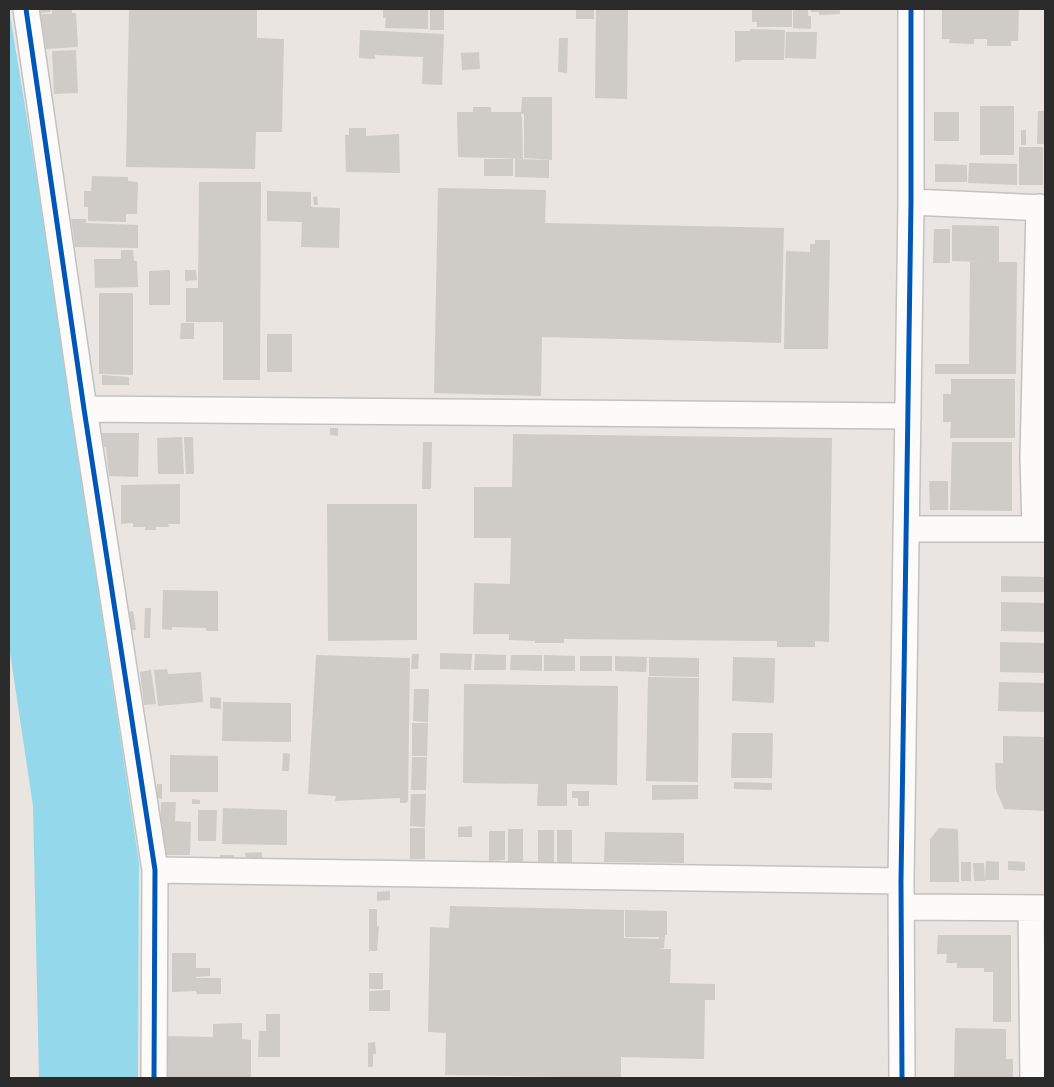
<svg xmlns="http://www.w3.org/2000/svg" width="1054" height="1087" font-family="Karla,sans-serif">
  <rect width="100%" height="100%" fill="#eae5e0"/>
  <path fill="#94d8ec" d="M9 9 37 180 139 863 138 1078H39L33 806 9 646Z"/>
  <path fill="#cfcbc7" d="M40 9H50L51 12 40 13Z
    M52 9H72V13H76L78 47 46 49 41 14H52Z
    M129 9H257V38L284 39 282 132H256L255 169 126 167Z
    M383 9H428V29L385 28 386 18H383Z
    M430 9H444V30H430Z
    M576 9H594V19H576Z
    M596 9H628L627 99 595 98Z
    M752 9H792V27H757V22H752Z
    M793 9H808V16H811V29L793 28Z
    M811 9H840V14L819 15V12H811Z
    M942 9H1019L1018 41H1011V46H987V39H974V44L949 43 950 39H942Z
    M750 29 785 30 784 60H741V61L735 62V31H750Z
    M360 30 444 34 442 85 422 84 423 57 375 55V59L359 58Z
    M786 32H817L816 59 785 58Z
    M559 38H568L567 73 558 72Z
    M76 50 78 93 54 94 52 51Z
    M479 52 480 69 462 70 461 53Z
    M522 97H552V160L524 158V114H521Z
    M980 106H1014V155H980Z
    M473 107H491V112H521V117H522L523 159 458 157 457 112H473Z
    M1038 111H1045V144H1037Z
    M934 112H959V141H934Z
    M349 128H366V136L399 134 400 173 346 172 345 135H349Z
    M1021 130H1026V145H1021Z
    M1019 147H1043V185H1019Z
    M484 159H513V176H484Z
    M515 159 549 160V178L515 177Z
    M969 163 1017 164V185L968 183Z
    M935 164 967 165V182H935Z
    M92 176 128 177V181L138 182 137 214H126V222L88 221V207H84V191H91Z
    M199 182H261L260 380H223V322H186V288H198Z
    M438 188 546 190 545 223 784 228 781 343 542 337 541 396 434 393Z
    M267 191 311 192V207L340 208 339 248 301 247 302 222 267 221Z
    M317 196 318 205H314L313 197Z
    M71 219H86V223L138 225V248L75 247Z
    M952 225 999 226V262H1017L1016 374H935V364H969L970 262H982L952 261Z
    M934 229H950V263H933Z
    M815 240H830L828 349H784L786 251 810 252V244H815Z
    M121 250H133L134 261H137L138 287 95 288 94 259H121Z
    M170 270V305H149V271Z
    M185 270H196L197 280 185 281Z
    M99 293H133V375L99 374Z
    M181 323H194V339H180Z
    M267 334H292V372H267Z
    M102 375 129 377V385H102Z
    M951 379H1015V438H950L951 422H943V394H951Z
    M330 428H338V436L330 435Z
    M102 433H139L138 477 109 476 106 447H104Z
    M513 434 832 438 829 642 815 641V647H777V641L564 639V643H535V641L509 640V634H473L474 583 510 584 511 538H474V487H512Z
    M182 437 184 474H158L157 438Z
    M184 437H193L194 474H186Z
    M423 442H432L431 489H422Z
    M952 442H1012V511L950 510Z
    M929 481H948V510H930Z
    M180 484V524H168L169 527H156V530H145V527H133V523L121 524V485Z
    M327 504H417V640L328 641Z
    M1001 576 1045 577V592H1001Z
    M163 590 218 591V631H206V628L172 627V630L162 629Z
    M1001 602 1045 603V632L1001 631Z
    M145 608H151L150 638H144Z
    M133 611 136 630H131L128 612Z
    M1000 642 1045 643V673L1000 672Z
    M440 653 472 654 471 670 440 669Z
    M412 654H419L418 669H411Z
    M475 654 506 655V670H474Z
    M316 655 410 658 408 801 406 803H400V798L335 801 336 796 308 794Z
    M511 655H542V671L510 670Z
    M544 655 575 656V671H544Z
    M580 656H612V671H580Z
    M615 656 647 657 646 672 615 671Z
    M649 657 699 658V677L649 676Z
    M733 657 775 658 774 703 732 701Z
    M167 669 168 674 201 672 203 702 158 706 154 670Z
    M151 670 156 704 144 705 140 672Z
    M648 677 699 678 698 782 646 781Z
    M999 682 1045 683V712L998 711Z
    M464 684 618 686 617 785 567 784V806H537L538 784 463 783Z
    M414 689H429L428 722 413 721Z
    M210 697 221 698V709L210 708Z
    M223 702 291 703V742L222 741Z
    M412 723H428L427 756H412Z
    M732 733H773L772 778H731Z
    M1003 736 1045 737V811L1004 809 996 790 995 763H1003Z
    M283 753 290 754 289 771H282Z
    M170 755 218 756V792H170Z
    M412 757H427L426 790H411Z
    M734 782 772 783V790L734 789Z
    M157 784H162V799L156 798Z
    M652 785H698V799L652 800Z
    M572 791H589V806H578V798H572Z
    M411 794H426L425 827 410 826Z
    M192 799 200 800V804H192Z
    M161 802H176L175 821 191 822 190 855H165V843H160Z
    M223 808 287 810V845L222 844Z
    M198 810H217L216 841H198Z
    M472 826V837H458V827Z
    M410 828H425V859H410Z
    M939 828 958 829 959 882H930V839Z
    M508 829H523V862H508Z
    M538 830H554V862H538Z
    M557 830H572V863H557Z
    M489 831H505V860L489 861Z
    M605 832 684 833V863L604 862Z
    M262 852V858H246L245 853Z
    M220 855H234V858H220Z
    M986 861 999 862V880H985Z
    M1008 861 1025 862V871L1008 870Z
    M961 862H971V881H961Z
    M973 863H984L985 881H974Z
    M390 891V900L377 901V892Z
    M450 906 624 910V938L659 939V937H625V910L667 911V935H665L664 948 658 949H671L670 983 715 984V1000H705L704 1059 621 1057V1078L445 1075 446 1033 428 1032 430 927 449 928Z
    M369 909H377V926H379L377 951H369Z
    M938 935H1011V1022H993V972H984V968H957V963H946L947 954H937Z
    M172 953H196V968H210V976L196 977V978H221V994H197L196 991 172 992Z
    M369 973H383V989H369Z
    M390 990V1011H369V991Z
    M266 1014H280V1057H258L259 1031H266Z
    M242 1023V1039L251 1040V1078H167L166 1036 213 1037V1024Z
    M955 1028 1006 1029V1059H1013V1078H954Z
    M375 1042 376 1054H373V1067H368V1043Z"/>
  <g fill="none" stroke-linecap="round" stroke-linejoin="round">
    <g stroke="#c3c2c1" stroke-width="28">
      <path id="minor" d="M26 9 84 409 155 870 154 1078
        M911 202 1045 208
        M84 409 908 416
        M906 529H1045
        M1035 529 1033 457 1039 207
        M155 870 901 881
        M902 907 1045 908
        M1031 908 1033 1078
        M902 1078 901 881 911 202V9"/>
    </g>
    <use href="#minor" stroke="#fcfbfa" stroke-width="25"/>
    <g stroke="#fff" stroke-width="8">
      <path id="cycleway" d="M26 9 84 409 155 870 154 1078
        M902 1078 901 881 911 202V9"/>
    </g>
    <use href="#cycleway" stroke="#0057b8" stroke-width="5"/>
  </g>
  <rect width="1054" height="1087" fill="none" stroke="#2b2b2b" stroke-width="20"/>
</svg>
